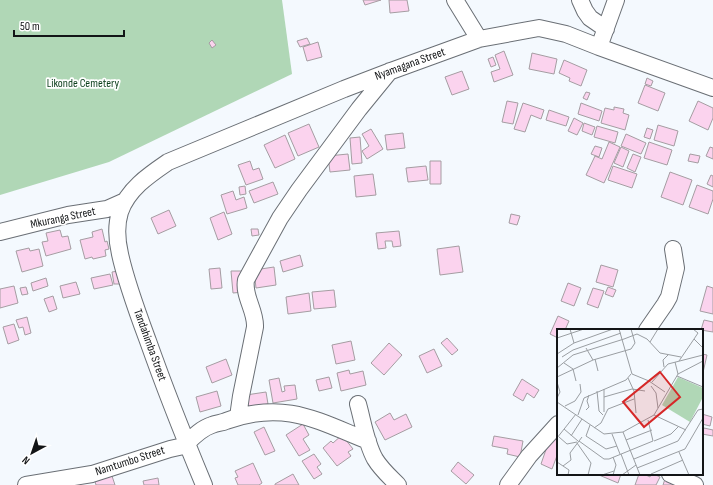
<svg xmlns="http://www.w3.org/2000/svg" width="713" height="485" font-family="'Sofia Sans Condensed',sans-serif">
  <rect width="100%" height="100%" fill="#f4f9fe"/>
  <path fill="#b0d7b6" d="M0 0H282L292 74 109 162 0 195Z"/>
  <path fill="#fbd3ee" stroke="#a59da2" d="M363 0H381L365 5Z
    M389 0H407L409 11 390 13Z
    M307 38 310 44 300 47 297 41Z
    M212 40 216 45 212 48 209 43Z
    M318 42 322 57 307 61 303 47Z
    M504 51 513 75 494 82 491 72 500 69 495 55Z
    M532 53 557 59 554 74 529 69Z
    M493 57 496 65 491 67 488 59Z
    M564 60 587 70 581 86 569 81 570 78 559 73Z
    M462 71 469 89 452 95 445 77Z
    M647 78 653 81 651 86 645 84Z
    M645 85 665 93 658 111 638 103Z
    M586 92 590 93 587 100 583 98Z
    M507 101 518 103 513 124 502 122Z
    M698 101 713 108V118L708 130 689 121Z
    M523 103 544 110 541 119 531 115 525 132 514 129Z
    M581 103 602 111 599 121 578 114Z
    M614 107 624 109 623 113 629 115 625 130 601 123 605 108 614 110Z
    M549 110 569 117 566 126 546 120Z
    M574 118 583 123 577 135 568 131Z
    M584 123 595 127 592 135 582 131Z
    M309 124 319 147 298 156 288 133Z
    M658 125 678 131 674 146 654 140Z
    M597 126 618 132 615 143 594 137Z
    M647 128 653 130 650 139 644 137Z
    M371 129 383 149 367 159 362 151 369 146 362 134Z
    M403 133 405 148 387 150 385 135Z
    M626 134 646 143 641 154 621 146Z
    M285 135 295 159 275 168 264 145Z
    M360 137 362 163 352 164 350 138Z
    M609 142 620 147 604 183 586 175 595 156 602 159Z
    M649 142 672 150 667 165 644 158Z
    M595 146 602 148 599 157 591 154Z
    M621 147 629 151 623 167 614 163Z
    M710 147 713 148V159L706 156Z
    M348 154 350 170 330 172 328 156Z
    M633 154 641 157 635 172 627 168Z
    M690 154 700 156 698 163 688 161Z
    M250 161 253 170 259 168 263 179 246 185 238 165Z
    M430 161H441V184H430Z
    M426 166 428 180 408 182 406 168Z
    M613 166 637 174 632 188 608 180Z
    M670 172 692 180 683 205 661 197Z
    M373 174 376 195 356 197 354 176Z
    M711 175 713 176V187L707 184Z
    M273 182 278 194 254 203 249 191Z
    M697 185 713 191V199L708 214 689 207Z
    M245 186 246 194 240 195 239 187Z
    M233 191 236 200 244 197 247 208 227 214 221 195Z
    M169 210 176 226 158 234 151 218Z
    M224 212 232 234 218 240 210 218Z
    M511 214 520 216 517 225 509 223Z
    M102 229 105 242 107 241 109 249 105 250 106 256 93 259 92 257 85 259 80 240 93 237 92 232Z
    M251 229H258L259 235 252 236Z
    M60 230 62 237 68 236 71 249 46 256 42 242 48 241 46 233Z
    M399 231 401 246 393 247 392 241H385L386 248 378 249 376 233Z
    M459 246 463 272 440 275 437 249Z
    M29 248 30 251 39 249 43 266 22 272 16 251Z
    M300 255 303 266 283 272 280 261Z
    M601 265 618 270 613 287 596 282Z
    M274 267 276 285 256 288 254 270Z
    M220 268 222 288 211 289 209 269Z
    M118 271 120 284H114L112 272Z
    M231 271H242L244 292 233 293Z
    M110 274 113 285 94 289 91 278Z
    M46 278 48 286 33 291 31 283Z
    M76 282 80 294 63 298 60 286Z
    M568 283 581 288 574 306 561 301Z
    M14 286 18 303 0 308V289Z
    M707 286 713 288V314L700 311Z
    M26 287 28 294 22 295 20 288Z
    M608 287 616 290 613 297 605 294Z
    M593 288 604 291 598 308 587 304Z
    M334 290 336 307 314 309 312 292Z
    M309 293 311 311 288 314 286 297Z
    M53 296 57 309 49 312 44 299Z
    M558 316 569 321 565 330H558V338L550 334Z
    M27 317 31 333 25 335 23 327 19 328 16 320Z
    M704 320 713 322V332L701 330Z
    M14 324 19 340 8 344 3 327Z
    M447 338 458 350 452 355 441 343Z
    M351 341 355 360 336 364 332 345Z
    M389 343 402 355 384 375 371 363Z
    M434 349 442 366 427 373 419 356Z
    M702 354 707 355 702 377Z
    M226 359 232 375 212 383 206 367Z
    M349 370 350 374 363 371 366 385 341 391 337 373Z
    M329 377 332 388 319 391 316 380Z
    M279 378 282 392 285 391 284 386 295 385 297 399 273 403 269 380Z
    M522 379 539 390 534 398 527 393 523 401 513 395Z
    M217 391 221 406 200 412 196 397Z
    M266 392 268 404 248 407 246 395Z
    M390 413 394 420 406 414 412 427 385 440 375 422Z
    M702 414 712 417 710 426 702 424Z
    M303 424 309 435 303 439 310 450 299 456 286 435Z
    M264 427 275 451 265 455 254 432Z
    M704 428 713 430V436L702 434Z
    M342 435 353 449 348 452 351 456 337 466 323 448 331 441 333 443Z
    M494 436 523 441 520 457 507 454 508 449 492 446Z
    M550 438 558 440V453L552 469 541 464Z
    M314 454 321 464 317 467 322 474 314 479 302 461Z
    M458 462 474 475 466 484 451 471Z
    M253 463 262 483 259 485H238L235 478 238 477 235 471Z
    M111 473 115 485H96L94 478Z
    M293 474 299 485H275V484Z
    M600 474H621L618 483 599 475Z
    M639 474H644L650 477 651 474H654L660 477 656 485H635Z
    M158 478 159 485H144L143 481Z
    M665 479 682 485H663Z"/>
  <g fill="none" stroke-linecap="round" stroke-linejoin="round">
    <g stroke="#6a6f75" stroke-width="18">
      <path id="minor" d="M455 0 479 39
        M580 0 585 11 590 18 606 29
        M599 47 616 0
        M0 232 68 215 107 209 125 201
        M647 330 665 304 669 297 676 268 673 249
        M358 404C363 422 366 443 375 459 381 469 390 477 398 485
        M238 417 241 396 255 327C256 311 243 296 246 280L280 218 299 190 359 109 390 71
        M187 443C194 436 202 428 212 425 216 423 222 423 226 421 284 400 316 420 368 441
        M670 474 695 485
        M26 485 92 474 170 449 188 445
        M204 485C184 437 165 389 148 341 138 314 126 282 120 254 117 241 116 225 120 212 128 189 149 175 168 162L344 89 391 71 479 39 539 28 566 34 599 47 713 88
        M508 485 529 456 558 424"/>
    </g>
    <use href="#minor" stroke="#fff" stroke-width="16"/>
  </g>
  <g text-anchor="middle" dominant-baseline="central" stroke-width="3.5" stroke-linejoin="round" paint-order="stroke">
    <g font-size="12" fill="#131517" stroke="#fff">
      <text transform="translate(410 64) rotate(-20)">Nyamagana Street</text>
      <text transform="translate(63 218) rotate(-12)">Mkuranga Street</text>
      <text transform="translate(150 345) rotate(70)">Tandahimba Street</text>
      <text transform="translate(130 461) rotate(-18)">Namtumbo Street</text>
    </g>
    <g font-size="12" fill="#0b3e1b" stroke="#fff">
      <text x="83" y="83">Likonde Cemetery</text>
    </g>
  </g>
  <g transform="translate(557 329)">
    <rect width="146" height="146" fill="#f4f9fe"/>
    <path d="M121 48 146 59V68L133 93 105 76Z" fill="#b0d7b6"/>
    <path fill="none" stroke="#9a9ea2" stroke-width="1" d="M13 0 17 14M62 0 75 45 92 52 108 63M136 0 141 4 137 10 146 19M0 9 27 0M67 10 80 5 90 10 103 24 124 28M93 13 101 0M29 19 36 31M0 25 17 14 56 0M5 28 16 21 64 4M38 30 41 42M122 32 137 10M7 34 16 40 19 52M107 38 106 31 111 26M0 39 16 26 67 10M121 45 146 32M120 47 146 58M0 48 36 31 74 20 78 14 74 0M71 49 77 62 79 84M0 53 3 63 0 69M95 53 111 35 146 26M94 57 99 64 101 79M47 60V83M40 62 42 82 46 86M47 68 75 60 88 62M0 73 47 105 66 103M8 77 18 72 24 63 23 55M29 81 32 78 30 72 32 66M21 86 27 69 69 51 74 45M97 86 129 101M33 96 29 107 49 120 60 117M37 99 44 94 51 80 77 70M7 100 21 112M55 105 63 125M14 107 25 90M2 108 10 115 20 113M0 109 19 85M69 111 95 101M22 112 47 130H52L96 112 91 91M97 112 114 105 121 98M20 114 34 134 31 146M122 123 132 146M64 125 72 146M77 130 121 112 141 81 146 80M0 133 12 141 11 146M6 137 14 131 13 124 25 108M80 139 128 120 146 89M94 145 126 131M45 146 57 142M56 146 59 136 56 128M65 146 79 136M83 146 66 103 97 86 121 45 118 33"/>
    <path fill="#d62828" fill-opacity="0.15" stroke="#d62828" stroke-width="2" d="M103 43 123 68 87 98 66 73Z"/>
    <rect width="146" height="146" fill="none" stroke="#131517" stroke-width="2"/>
  </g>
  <g transform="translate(32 453) rotate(220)" stroke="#ffffff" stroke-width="3" paint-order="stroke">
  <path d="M0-3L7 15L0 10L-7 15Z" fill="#131517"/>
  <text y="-6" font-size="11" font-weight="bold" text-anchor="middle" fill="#131517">N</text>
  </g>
  <path d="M14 30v6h110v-6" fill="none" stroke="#131517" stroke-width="2"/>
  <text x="20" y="30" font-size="12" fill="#131517" stroke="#ffffff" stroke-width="3" paint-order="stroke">50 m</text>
</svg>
